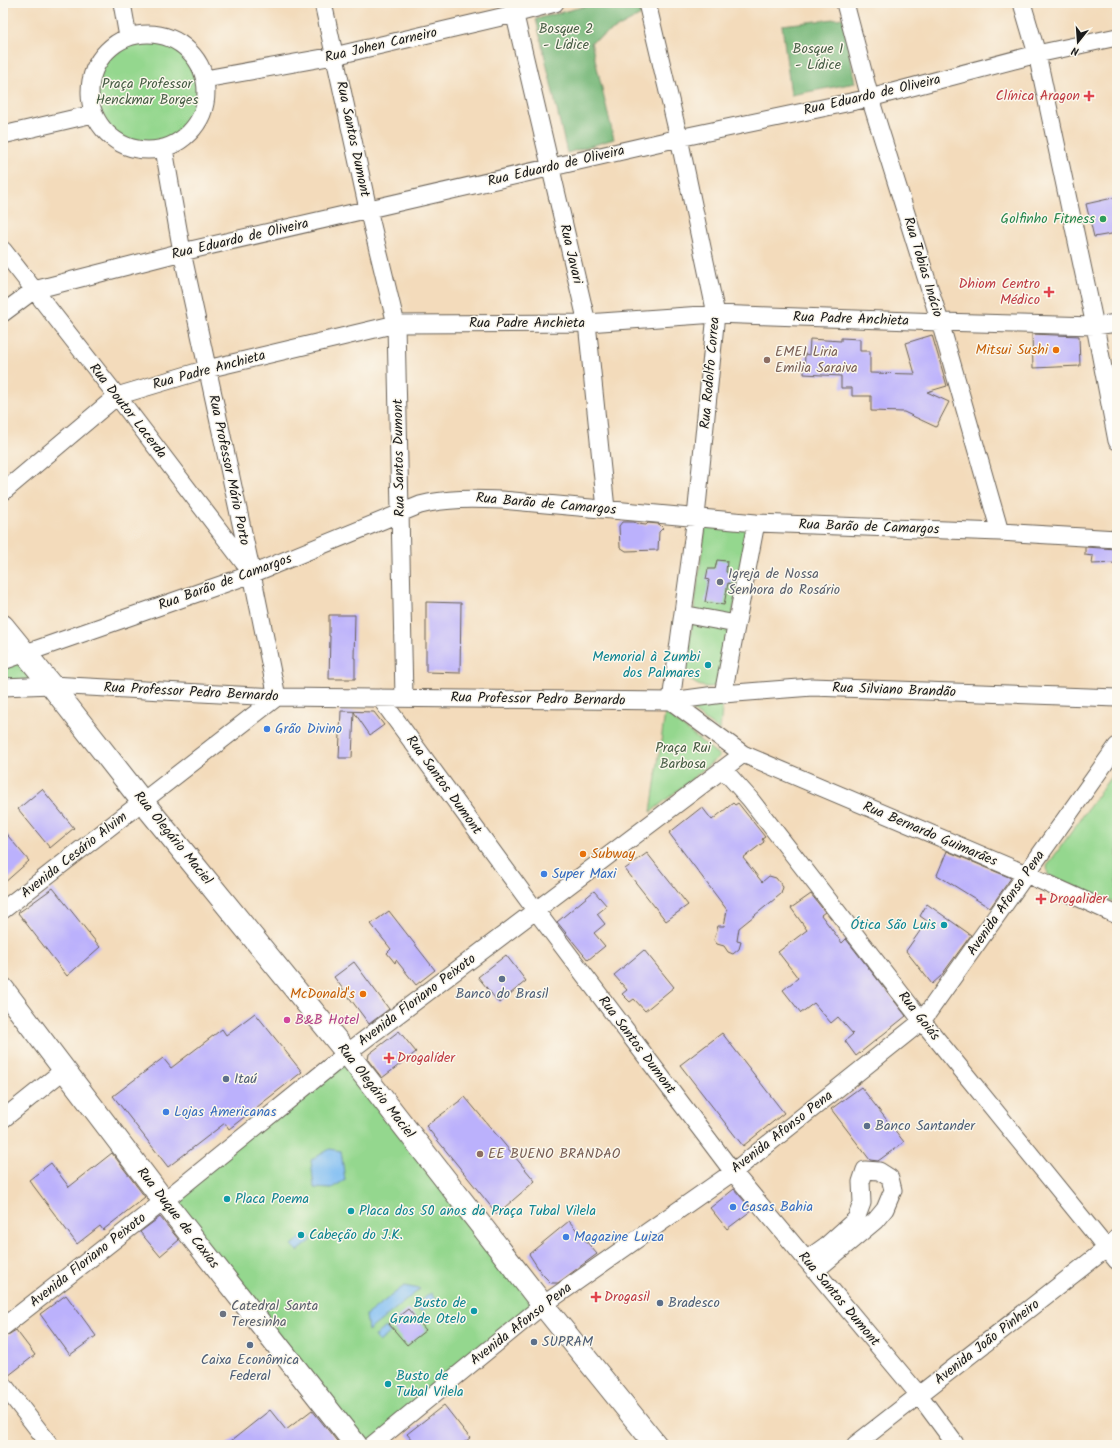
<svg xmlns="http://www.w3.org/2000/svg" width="1120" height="1448" font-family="Kalam,sans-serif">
  <rect width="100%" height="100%" fill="#fbf7ec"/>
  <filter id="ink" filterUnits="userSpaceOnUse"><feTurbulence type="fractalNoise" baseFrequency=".025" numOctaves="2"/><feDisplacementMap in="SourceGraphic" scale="8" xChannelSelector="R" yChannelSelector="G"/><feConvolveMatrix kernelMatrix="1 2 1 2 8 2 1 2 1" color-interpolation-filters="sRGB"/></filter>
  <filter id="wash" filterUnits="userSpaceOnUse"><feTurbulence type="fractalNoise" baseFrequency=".012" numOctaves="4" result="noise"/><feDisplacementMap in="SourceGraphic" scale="16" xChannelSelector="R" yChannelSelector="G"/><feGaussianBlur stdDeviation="0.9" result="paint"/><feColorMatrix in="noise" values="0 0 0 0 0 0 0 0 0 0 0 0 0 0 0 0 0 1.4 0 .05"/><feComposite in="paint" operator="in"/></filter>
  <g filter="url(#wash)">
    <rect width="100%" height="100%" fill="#f3dbbb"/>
    <path fill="#94d78e" stroke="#587a55" d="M90 92a57 57 0 1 1 114 0a57 57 0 1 1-114 0Z
      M706 522 751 528 717 686C701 689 696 685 685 675Z
      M26 653 51 685 3 687V661Z
      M723 698 720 731 683 704Z
      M665 713 720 756 651 812Z
      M1117 768V903L1048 875 1047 866Z
      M351 1050 543 1305 372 1445H356L164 1201Z"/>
    <path fill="#77b879" stroke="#4a6a4a" d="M597 3H638L641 15 591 42 614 139 567 153 536 19Z
      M843 18 855 83 791 95 782 25Z"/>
    <path fill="#7fbdf3" stroke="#4e6c88" d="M330 1149 341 1151 345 1180 330 1189 314 1188 311 1160Z
      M307 1233 312 1240 298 1251 292 1245Z
      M404 1286 420 1289 368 1331 366 1315Z
      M431 1293 436 1301 420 1312 415 1305Z
      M386 1327 390 1333 379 1342 375 1336Z"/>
    <g id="blocks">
      <path fill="#bbb1fc" d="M1117 197V233L1094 237 1086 204Z
        M1032 334 1079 336 1080 366 1033 368Z
        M932 335 947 386 927 392 949 402 936 427 904 412 871 411V396H852V388H841V376L804 374 805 354 809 355 810 339 841 341V338L860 339V351H870V373L915 374 906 343Z
        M622 522H634L638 524 646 525 648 523 659 524 663 528 659 532 658 550 626 551 620 547 619 526Z
        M1085 547 1117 549V563L1092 564 1093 556 1085 555Z
        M717 560 727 561 726 572 733 573 731 584 728 583 724 605 705 602 709 580 706 579 708 569H715Z
        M426 602 461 603 460 673 426 672Z
        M329 615H355L354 658H355V679H329L330 636H329Z
        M341 711 374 712 384 725 370 735 354 712 352 758H339Z
        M42 789 74 828 50 848 18 809Z
        M733 803 735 805 738 803 765 837 762 839 764 842 743 858 762 882 769 876 776 878 783 887 781 894 739 928 737 941 741 942 739 949 733 954 728 952 724 946 717 944 714 940 718 926H724L727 910 669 833 702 807 712 820Z
        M3 830 29 861 3 884Z
        M947 851 1011 878 990 908 937 875Z
        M647 853 688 905 666 921 625 869Z
        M53 888 100 947 67 976 18 913Z
        M594 891 607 906 597 914 605 924 594 933 605 946 588 960 557 922Z
        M811 894 825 912 821 915 842 943 846 939 906 1016 856 1056 845 1041 853 1034 838 1017 831 1023 814 1003 801 1013 783 990 798 978 778 952 807 930 791 908Z
        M927 904 971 935 941 976 932 984 906 951 927 921 920 916Z
        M389 911 435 970 416 985 396 960 395 963 387 953 391 949 371 924Z
        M644 950 674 987 645 1011 634 999 630 1002 622 994 627 990 614 975Z
        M506 955 526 981 499 1003 478 977Z
        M354 962 389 1009 369 1024 334 977Z
        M255 1013 302 1072 229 1129 225 1123 168 1167 113 1096 163 1058 171 1068 222 1029 226 1035Z
        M399 1031 416 1052 382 1078 368 1060 369 1054Z
        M722 1033 784 1113 743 1146 680 1065Z
        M861 1087 904 1142 878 1161 870 1160 831 1109Z
        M465 1097 535 1181 497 1214 426 1126Z
        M112 1153 145 1197 103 1230 100 1226 77 1244 29 1180 51 1163 69 1187Z
        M734 1189 752 1210 727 1229 710 1208Z
        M160 1217 179 1240 160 1256 140 1232Z
        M569 1221 597 1254 558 1283H551L542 1274 529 1254Z
        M66 1295 96 1336 70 1355 40 1314Z
        M408 1309 426 1330 407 1345 389 1324Z
        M16 1330 35 1355 8 1376 3 1370V1338Z
        M444 1405 470 1438 461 1445H416L407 1434Z
        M270 1410 286 1430 312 1410 340 1445H226Z"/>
    </g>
  </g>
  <g filter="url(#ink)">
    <use href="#blocks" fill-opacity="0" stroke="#675f54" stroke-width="1"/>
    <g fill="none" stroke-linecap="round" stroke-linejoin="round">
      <g stroke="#675f54" stroke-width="19">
        <path id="minor" d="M122 3 128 37
          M323 3 368 209 396 324 404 697
          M512 3 587 323 606 509
          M647 3 679 138 716 314 696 517 671 701
          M845 3 870 98 940 322 1000 532
          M1022 3 1037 54 1095 326 1117 441
          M90 92a58 58 0 1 1 116 0a58 58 0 1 1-116 0Z
          M205 79 334 56 514 14 555 3
          M3 135 93 114
          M3 250 117 396 248 568
          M3 313 34 290 182 252 679 138 870 98 1037 54 1117 37
          M3 492 117 396 207 369 396 324 587 323 716 314 940 322 1095 326 1117 323
          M693 616 736 624
          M3 661 252 574 420 505C447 498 474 499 502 500L756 523 1000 532 1117 539
          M3 687 51 685 277 697 671 701 723 694 812 687 1117 698
          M723 694 756 523
          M380 698 536 911 733 1172 919 1395 956 1445
          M671 701 743 754 1026 874 1117 915
          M723 769 750 799 922 1021 1117 1261
          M3 910 277 697 252 574 182 252 164 149
          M3 1119 64 1070
          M806 1260 827 1245 856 1219 862 1203 861 1182 865 1170 879 1171 890 1178 893 1190 885 1209 875 1221 815 1271
          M3 1327 164 1201 347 1053 743 754
          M3 1384 50 1445
          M372 1445 543 1305 733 1172 922 1021 1117 746
          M855 1445 1107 1248 1117 1238"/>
      </g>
      <g stroke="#675f54" stroke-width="24">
        <path id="major" d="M3 626 51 685 142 801 347 1053 543 1305 656 1445
          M3 989 164 1201 356 1445"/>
      </g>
      <use href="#minor" stroke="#fff" stroke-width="17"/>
      <use href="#major" stroke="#fff" stroke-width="22"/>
    </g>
  </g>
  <g fill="#e0444e" stroke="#fbf7ec" stroke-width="1.5">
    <path d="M1087 90h4v4h4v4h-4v4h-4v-4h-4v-4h4z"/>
    <path d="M1047 286h4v4h4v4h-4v4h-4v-4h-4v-4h4z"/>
    <path d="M1039 893h4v4h4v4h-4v4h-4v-4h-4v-4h4z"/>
    <path d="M387 1052h4v4h4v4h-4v4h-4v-4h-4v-4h4z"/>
    <path d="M594 1291h4v4h4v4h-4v4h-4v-4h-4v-4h4z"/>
  </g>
  <circle fill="#2e9e5b" stroke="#fbf7ec" stroke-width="1.5" cx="1103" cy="219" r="4"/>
  <g fill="#e8710a" stroke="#fbf7ec" stroke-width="1.5">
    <circle cx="1056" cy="350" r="4"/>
    <circle cx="583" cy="854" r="4"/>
    <circle cx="363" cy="994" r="4"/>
  </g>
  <g fill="#8d6e63" stroke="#fbf7ec" stroke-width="1.5">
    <circle cx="767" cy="360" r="4"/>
    <circle cx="480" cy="1154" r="4"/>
  </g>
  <g fill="#6b7280" stroke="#fbf7ec" stroke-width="1.5">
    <circle cx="720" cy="582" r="4"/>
    <circle cx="223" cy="1314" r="4"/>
  </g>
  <g fill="#0f9aa8" stroke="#fbf7ec" stroke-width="1.5">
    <circle cx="708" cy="665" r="4"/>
    <circle cx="944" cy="925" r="4"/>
    <circle cx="227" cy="1199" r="4"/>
    <circle cx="351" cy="1211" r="4"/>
    <circle cx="301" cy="1235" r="4"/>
    <circle cx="474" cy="1311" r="4"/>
    <circle cx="388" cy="1384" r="4"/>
  </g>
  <g fill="#3f7fe0" stroke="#fbf7ec" stroke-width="1.5">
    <circle cx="267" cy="729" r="4"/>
    <circle cx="544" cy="874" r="4"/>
    <circle cx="166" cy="1112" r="4"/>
    <circle cx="733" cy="1207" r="4"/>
    <circle cx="566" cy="1237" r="4"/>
  </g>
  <g fill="#5c6f8a" stroke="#fbf7ec" stroke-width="1.5">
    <circle cx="502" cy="979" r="4"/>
    <circle cx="226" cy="1079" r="4"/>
    <circle cx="867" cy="1126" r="4"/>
    <circle cx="660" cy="1303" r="4"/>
    <circle cx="534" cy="1342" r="4"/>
    <circle cx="250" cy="1345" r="4"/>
  </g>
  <circle fill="#d1479c" stroke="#fbf7ec" stroke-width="1.5" cx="287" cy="1020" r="4"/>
  <g text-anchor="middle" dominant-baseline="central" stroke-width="3" stroke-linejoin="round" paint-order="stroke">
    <g font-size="14" fill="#465d44" stroke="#fbf7ec">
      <text x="566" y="29">Bosque 2<tspan x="566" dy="16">- Lídice</tspan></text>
      <text x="818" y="49">Bosque 1<tspan x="818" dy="16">- Lídice</tspan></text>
      <text x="147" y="84">Praça Professor<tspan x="147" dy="16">Henckmar Borges</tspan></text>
      <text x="683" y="748">Praça Rui<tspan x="683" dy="16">Barbosa</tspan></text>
    </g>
    <g font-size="14" fill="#1c1c1c" stroke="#fbf7ec">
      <text transform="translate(381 45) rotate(-13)">Rua Johen Carneiro</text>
      <text transform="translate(872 95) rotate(-13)">Rua Eduardo de Oliveira</text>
      <text transform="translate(353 139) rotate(78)">Rua Santos Dumont</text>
      <text transform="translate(556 166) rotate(-13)">Rua Eduardo de Oliveira</text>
      <text transform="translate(240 239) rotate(-13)">Rua Eduardo de Oliveira</text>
      <text transform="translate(571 254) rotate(77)">Rua Javari</text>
      <text transform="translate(923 267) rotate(73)">Rua Tobias Inácio</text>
      <text transform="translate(851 319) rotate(2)">Rua Padre Anchieta</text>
      <text x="527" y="323">Rua Padre Anchieta</text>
      <text transform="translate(209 370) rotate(-15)">Rua Padre Anchieta</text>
      <text transform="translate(710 373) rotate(-85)">Rua Rodolfo Correa</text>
      <text transform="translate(128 411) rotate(52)">Rua Doutor Lacerda</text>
      <text transform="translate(399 458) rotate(-91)">Rua Santos Dumont</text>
      <text transform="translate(229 470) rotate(78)">Rua Professor Mário Porto</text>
      <text transform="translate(546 504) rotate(5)">Rua Barão de Camargos</text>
      <text transform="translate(869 527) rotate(2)">Rua Barão de Camargos</text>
      <text transform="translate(225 582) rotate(-20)">Rua Barão de Camargos</text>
      <text transform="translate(894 690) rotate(2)">Rua Silviano Brandão</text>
      <text transform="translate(191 692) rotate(3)">Rua Professor Pedro Bernardo</text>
      <text transform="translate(538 699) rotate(1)">Rua Professor Pedro Bernardo</text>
      <text transform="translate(444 785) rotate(54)">Rua Santos Dumont</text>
      <text transform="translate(930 834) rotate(23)">Rua Bernardo Guimarães</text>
      <text transform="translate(173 838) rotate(51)">Rua Olegário Maciel</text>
      <text transform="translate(74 855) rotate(-38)">Avenida Cesário Alvim</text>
      <text transform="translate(1006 903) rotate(-55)">Avenida Afonso Pena</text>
      <text transform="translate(417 1000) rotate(-37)">Avenida Floriano Peixoto</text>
      <text transform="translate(919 1016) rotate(52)">Rua Goiás</text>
      <text transform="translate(637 1045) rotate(53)">Rua Santos Dumont</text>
      <text transform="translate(376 1091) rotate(52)">Rua Olegário Maciel</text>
      <text transform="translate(782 1132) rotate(-38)">Avenida Afonso Pena</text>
      <text transform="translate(178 1218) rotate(52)">Rua Duque de Caxias</text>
      <text transform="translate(88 1260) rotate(-38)">Avenida Floriano Peixoto</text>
      <text transform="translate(839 1299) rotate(50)">Rua Santos Dumont</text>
      <text transform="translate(521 1324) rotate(-38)">Avenida Afonso Pena</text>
      <text transform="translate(987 1342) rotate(-38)">Avenida João Pinheiro</text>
    </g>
    <g font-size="14" fill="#be3a42" stroke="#fbf7ec" text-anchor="start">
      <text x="1080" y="96" text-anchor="end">Clínica Aragon</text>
      <text x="1040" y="284" text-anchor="end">Dhiom Centro<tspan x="1040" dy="16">Médico</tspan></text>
      <text x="1049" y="899">Drogalider</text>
      <text x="397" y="1058">Drogalíder</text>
      <text x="604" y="1297">Drogasil</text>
    </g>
    <g font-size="14" fill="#27864d" stroke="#fbf7ec" text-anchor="end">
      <text x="1095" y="219">Golfinho Fitness</text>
    </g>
    <g font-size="14" fill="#c56008" stroke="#fbf7ec" text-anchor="end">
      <text x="1048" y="350">Mitsui Sushi</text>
      <text x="591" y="854" text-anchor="start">Subway</text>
      <text x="355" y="994">McDonald's</text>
    </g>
    <g font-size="14" fill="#785e54" stroke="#fbf7ec" text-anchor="start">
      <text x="775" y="352">EMEI Liria<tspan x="775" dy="16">Emilia Saraiva</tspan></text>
      <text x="488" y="1154">EE BUENO BRANDAO</text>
    </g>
    <g font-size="14" fill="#5b616d" stroke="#fbf7ec" text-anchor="start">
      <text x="728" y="574">Igreja de Nossa<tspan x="728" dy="16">Senhora do Rosário</tspan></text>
      <text x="231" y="1306">Catedral Santa<tspan x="231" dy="16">Teresinha</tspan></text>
    </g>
    <g font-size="14" fill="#0d838f" stroke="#fbf7ec" text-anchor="start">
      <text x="700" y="657" text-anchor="end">Memorial à Zumbi<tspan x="700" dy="16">dos Palmares</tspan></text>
      <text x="936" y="925" text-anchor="end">Ótica São Luis</text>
      <text x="235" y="1199">Placa Poema</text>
      <text x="359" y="1211">Placa dos 50 anos da Praça Tubal Vilela</text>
      <text x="309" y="1235">Cabeção do J.K.</text>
      <text x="466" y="1303" text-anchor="end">Busto de<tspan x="466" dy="16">Grande Otelo</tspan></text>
      <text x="396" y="1376">Busto de<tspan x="396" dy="16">Tubal Vilela</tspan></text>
    </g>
    <g font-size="14" fill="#366cbe" stroke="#fbf7ec" text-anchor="start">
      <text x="275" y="729">Grão Divino</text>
      <text x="552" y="874">Super Maxi</text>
      <text x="174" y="1112">Lojas Americanas</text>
      <text x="741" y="1207">Casas Bahia</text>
      <text x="574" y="1237">Magazine Luiza</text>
    </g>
    <g font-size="14" fill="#4e5e75" stroke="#fbf7ec" text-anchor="start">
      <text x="502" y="994" text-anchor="middle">Banco do Brasil</text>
      <text x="234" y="1079">Itaú</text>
      <text x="875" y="1126">Banco Santander</text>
      <text x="668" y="1303">Bradesco</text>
      <text x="542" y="1342">SUPRAM</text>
      <text x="250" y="1360" text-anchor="middle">Caixa Econômica<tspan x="250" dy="16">Federal</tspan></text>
    </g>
    <g font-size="14" fill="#b23c85" stroke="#fbf7ec" text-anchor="start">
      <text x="295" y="1020">B&amp;B Hotel</text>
    </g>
  </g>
  <rect width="1120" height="1448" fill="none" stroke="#fbf7ec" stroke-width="16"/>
  <g transform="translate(1078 42) rotate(197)" stroke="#fbf7ec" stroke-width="3" paint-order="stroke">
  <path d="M0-3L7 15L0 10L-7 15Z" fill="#1c1c1c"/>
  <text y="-6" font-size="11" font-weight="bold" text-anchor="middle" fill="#1c1c1c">N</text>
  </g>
</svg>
